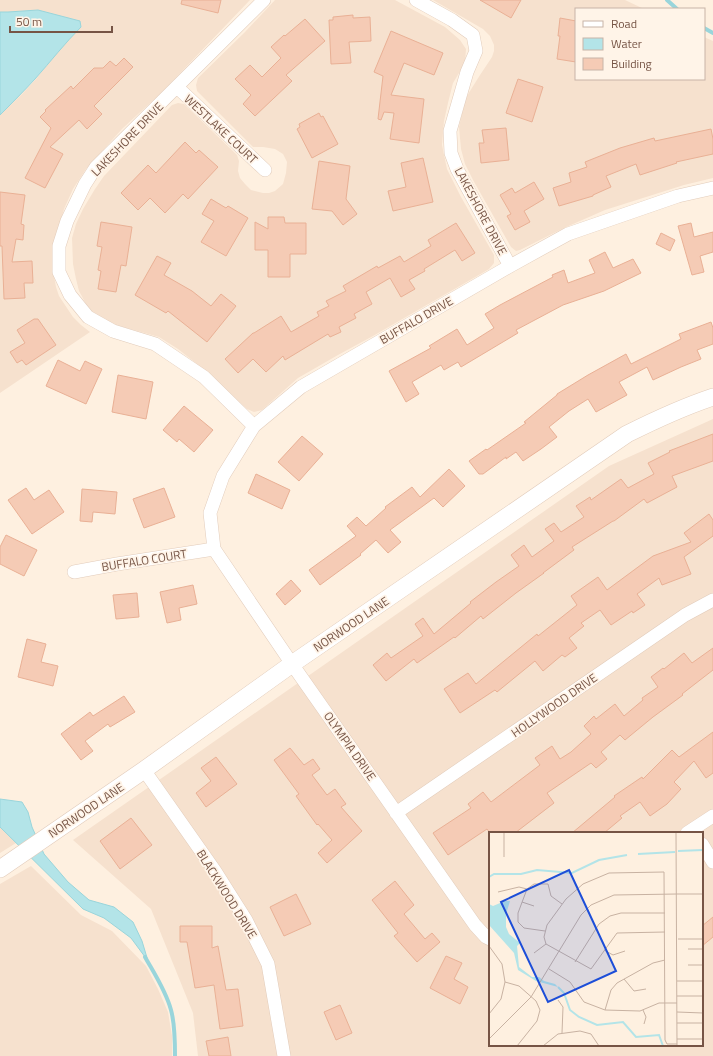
<svg xmlns="http://www.w3.org/2000/svg" width="713" height="1056" font-family="'Titillium Web',sans-serif">
  <rect width="100%" height="100%" fill="#fef0e0"/>
  <path fill="#f6e1ce" fill-rule="evenodd" d="M0 0H250L163 91 122 129 86 169 73 189 64 209 54 246 52 265 56 287 59 296 73 317 81 325 90 332 0 393V115L22 94 36 79 56 53 81 27 38 10 8 12H0Z
    M275 0H395L445 27 460 40 466 49 465 63 453 83 448 103 444 121 442 145 447 169 461 197 494 255V263L489 269 484 272 373 336 338 355 298 378 262 410 254 412 247 409 197 364 178 349 159 337 116 325 103 319 93 312 86 304 79 291 76 279 73 264 72 238 76 224 83 209 95 189 104 176 172 105 178 103 184 104 237 155 239 161 238 171 240 178 245 184 251 190 263 193H269L275 191 283 184 286 173 287 162 283 154 275 149 263 147H253L197 91 196 85 198 78 245 32Z
    M433 0H625L644 9H576V79H704V37L713 41V178L684 185 605 210 564 228 520 250 516 251 511 247 473 180 465 164 461 149 459 127 463 109 466 98 470 91 480 75 492 57 494 51V45L490 36 483 29Z
    M713 419V1056H198L193 1013 151 909 73 840 609 466ZM490 833H702V1045H490Z
    M0 827 16 843 0 853Z
    M31 866 81 915 112 931 146 966 158 989 168 1012 172 1036V1056H0V884Z"/>
  <path fill="#b3e4e8" stroke="#99d5db" d="M38 10 80 21 81 27C65 43 51 61 35 79 24 91 12 103 0 115V12H8Z
    M0 799 22 802 28 812 32 827 44 854 68 882 89 900 114 907 133 922 142 941 148 961 131 938 104 918 83 909 0 827Z"/>
  <g fill="none" stroke-linecap="round" stroke-linejoin="round">
    <path stroke="#99d5db" stroke-width="4" d="M667 0 677 9
      M704 28 713 33
      M145 957C154 973 166 991 171 1010 175 1024 175 1041 175 1056"/>
  </g>
  <path fill="#f5cbb5" stroke="#e9b095" d="M182 0H221L218 13 181 4Z
    M480 0H521L511 18Z
    M353 15V18L370 17 371 41 349 42 351 63 331 64 329 20H333V17Z
    M560 18 576 21V62L557 59 560 36H558Z
    M305 19 325 41 286 75 292 81 255 116 243 104 251 95 235 79 250 65 262 77 281 58 271 47 284 35 285 36Z
    M391 31 443 53 434 75 404 63 391 95 424 99 419 143 390 139 394 113 384 112 381 120 378 119 383 76 374 72Z
    M124 58 133 67 94 106 102 114 87 129 79 120 50 147 63 154 45 188 25 178 51 128 40 117 46 111 45 110 71 86 73 89 94 68H103L110 61 116 66Z
    M518 79 543 87 532 122 506 113Z
    M319 113 321 117 323 116 338 144 312 158 297 129 300 127 299 124Z
    M506 128 509 160 481 163 479 143H484L482 130Z
    M711 129 713 139V154L676 162 677 163 640 175 636 164 606 176 611 187 593 195V196L559 206 553 188 571 182 569 173 587 167 585 162 620 148 654 138 655 141Z
    M185 142 196 153 199 150 218 167 188 199 183 194 165 213 150 198 138 210 121 193 148 165 156 173Z
    M423 158 433 202 393 211 388 191 406 187 401 163Z
    M319 161 350 166 346 199 357 214 343 225 332 211 312 209Z
    M534 182 544 199 524 211 530 222 515 230 507 216 511 214 500 195 512 188 515 193Z
    M0 192 25 195 21 224 24 225 23 240 16 239 12 262 32 261 33 283H24L25 298 4 299 2 246H0Z
    M211 199 226 208 228 206 248 218 226 256 201 242 214 221 202 214Z
    M268 217H284L285 223H306V254H290V277H268V250H255V222L268 229Z
    M101 222 132 227 126 266 121 265 116 292 98 289 101 271 98 270 102 247 97 246Z
    M456 223 475 253 462 261 455 250 424 269 425 271 409 280 415 289 401 297 390 278 366 292 372 304 354 314 356 318 339 327 341 332 330 337 328 334 285 360 283 356 266 372 253 359 238 373 225 359 253 333H254L281 316 291 332 319 316 317 312 329 306 326 301 346 291 343 286 377 266 378 268 400 256 404 262 431 246 428 240Z
    M691 223 694 237 713 232V252L700 256 704 272 692 275 678 226Z
    M661 233 675 240 670 251 656 244Z
    M605 252 613 268 633 259 641 273 604 291 563 305 516 330 518 333 461 367 458 362 444 370 441 365 412 382 419 394 406 402 389 371 431 348 429 346 457 329 467 345 494 328 485 314 500 305 553 277 552 275 564 270 568 283 595 273 589 260Z
    M157 256 171 263 164 275 192 291 211 306 221 294 236 306 207 342 168 311 166 313 135 295Z
    M34 319H38L56 345 26 365 22 360 17 363 10 352 25 343 17 330Z
    M711 322 713 328V344L697 350 701 359 681 367 653 380 647 367 619 382 627 395 596 412 588 399 569 411 549 427 557 437 541 449 523 461 516 452 506 459V457L483 474H479L469 461 486 449 487 450 526 423 524 422 557 395V394L588 375 626 354 631 364 681 339 679 334Z
    M58 360 80 371 85 361 102 369 86 404 46 386Z
    M118 375 153 382 146 419 112 412Z
    M184 406 213 430 194 452 179 439 177 442 163 430Z
    M713 434V461L672 476 677 487 647 503 644 499 614 521H613L572 547 574 550 543 573H544L516 593 483 619 481 616 455 638 454 637 417 663 414 659 386 681 373 665 387 653 391 658 423 636 415 624 423 618 434 634 471 603 470 602 496 582 519 566 511 555 524 545 532 557 554 541 545 529 554 523 561 532 584 517 576 506 590 497 591 500 621 479 628 488 654 474 648 463 670 452 669 451Z
    M302 436 323 454 299 481 278 462Z
    M449 469 465 486 443 507 434 498 390 530 401 542 388 553 376 540 360 554 361 555 320 585 309 570 356 536 347 526 357 517 366 526 386 508 385 507 412 487 420 497Z
    M256 474 290 490 282 509 248 493Z
    M26 488 34 500 49 490 64 512 32 534 8 500Z
    M164 488 175 517 144 528 133 499Z
    M82 489 117 492 115 514 93 512 92 522 80 521Z
    M709 514 713 520V536L684 557 691 574 662 585 659 578 637 594 645 605 633 613 632 611 611 625 600 610 581 623 584 626 569 638 577 648 565 657 562 655 543 671 535 661 497 692 495 690 460 713 444 689 468 673 476 684 537 634 538 636 577 605 571 596 598 577 607 590 653 556 691 542 684 533Z
    M6 535 37 550 24 576 0 564V547Z
    M291 580 301 591 285 605 276 594Z
    M193 585 197 604 179 608 181 620 167 623 160 592Z
    M137 593 139 617 116 619 113 595Z
    M27 639 46 644 41 662 58 666 53 686 18 677Z
    M713 648V670L682 694 683 695 653 717 625 740 620 735 601 752 607 759 596 768 591 763 547 793 554 803 515 833H490L487 829 448 855 433 833 471 808 468 804 483 792 491 802 540 765 535 758 552 746 560 759 571 752 591 734 584 726 594 716 596 719 615 704 624 716 643 700 642 698 658 687 651 677 663 668 664 669 684 653 692 663Z
    M124 696 135 712 110 727 108 724 85 741 93 751 81 760 61 734 90 712 93 716Z
    M713 732V773L706 778 694 761 674 782 681 789 667 804 650 816 640 802 620 816 622 818 604 833H572L615 797 614 796 642 777 643 779 672 750 679 757Z
    M290 748 304 765 313 759 320 769 312 775 327 795 335 789 346 804 341 807 362 831 327 863 318 853 332 840 318 824 317 825 296 796 299 794 274 760Z
    M216 757 237 784 206 807 196 793 211 781 201 768Z
    M131 818 152 845 120 869 100 841Z
    M395 881 414 905 404 914 425 939 432 933 440 942 417 962 394 936 398 933 372 900Z
    M296 894 311 924 284 936 270 907Z
    M713 917V937L702 946V926Z
    M180 926H212V948L218 946 226 990 238 989 243 1026 220 1029 214 985 195 988 187 942H180Z
    M446 956 462 963 454 979 468 987 460 1004 430 988Z
    M340 1005 352 1033 336 1040 324 1012Z
    M228 1037 231 1056H209L206 1041Z"/>
  <g fill="none" stroke-linecap="round" stroke-linejoin="round">
    <g stroke="#e2ccbb" stroke-width="14">
      <path id="minor" d="M416 0 452 20 473 35 476 51 467 72 450 131 451 153 457 169 510 266
        M177 87 265 170
        M254 426 204 377 155 344 113 331 88 317 70 295 59 272V246L67 221 85 184 96 167 264 0
        M74 572 117 564 214 549
        M144 770 215 871 246 920 268 964 284 1056
        M396 813 685 615 713 600
        M687 833 713 816
        M702 844 713 862
        M490 939 486 937 475 925 292 664 214 549 210 513 223 476 254 426 301 387 510 266 568 234 678 196 713 188"/>
    </g>
    <g stroke="#e2ccbb" stroke-width="18">
      <path id="tertiary" d="M0 869 144 770 292 664 627 434C655 420 683 407 713 397"/>
    </g>
    <use href="#minor" stroke="#fff" stroke-width="13"/>
    <use href="#tertiary" stroke="#fff" stroke-width="17"/>
  </g>
  <g text-anchor="middle" dominant-baseline="central" stroke-width="3.5" stroke-linejoin="round" paint-order="stroke">
    <g font-size="12" fill="#765445" stroke="#fff4e8">
      <text transform="translate(221 129) rotate(43)">WESTLAKE COURT</text>
      <text transform="translate(127 139) rotate(-46)">LAKESHORE DRIVE</text>
      <text transform="translate(481 211) rotate(62)">LAKESHORE DRIVE</text>
      <text transform="translate(416 320) rotate(-30)">BUFFALO DRIVE</text>
      <text transform="translate(144 560) rotate(-9)">BUFFALO COURT</text>
      <text transform="translate(351 624) rotate(-34)">NORWOOD LANE</text>
      <text transform="translate(554 705) rotate(-35)">HOLLYWOOD DRIVE</text>
      <text transform="translate(350 746) rotate(55)">OLYMPIA DRIVE</text>
      <text transform="translate(86 810) rotate(-34)">NORWOOD LANE</text>
      <text transform="translate(227 894) rotate(58)">BLACKWOOD DRIVE</text>
    </g>
  </g>
  <g transform="translate(489 832)">
    <rect width="214" height="214" fill="#fef0e0"/>
    <path d="M16 69H21L17 82V95L20 102 31 111 28 114 30 135 43 145H50L55 149 66 152 69 155 47 149 29 138 25 121 0 93V72L4 74Z" fill="#b3e4e8"/>
    <path fill="none" stroke="#b3e4e8" stroke-width="2" d="M189 19 214 18M149 22 186 20M0 45 5 42H32L48 38 83 41 110 28 138 23M69 155 75 161 81 178 90 185 108 193 134 190 147 205 170 203 174 214"/>
    <path fill="none" stroke="#c8b2a2" stroke-width="1" d="M187 0 188 214M15 25V0M9 60 30 55 38 57M188 62H214M33 70 45 74M56 99 35 96 29 90V81L38 57 45 52H59L62 64 73 72M189 107H214M57 112 55 105 58 93 77 67 94 52 120 41 175 40 176 208 178 212H188M57 112 102 137 128 101 176 100M0 114 13 132 16 150 12 167 0 182M199 117H214M115 118 124 123 136 119M45 121 57 112M86 130 110 92 121 84 132 81H176M199 133H214M60 137 81 150 95 170 116 178 151 179 170 171H188M135 147 145 159 157 157M188 149H214M16 150 30 154 47 169 51 178 48 189 28 214M188 164H214M69 168 74 175 73 201M116 178 122 158 128 151 164 131 176 128M154 178 157 185 155 192M188 180 214 181M188 191H214M0 207 42 165 92 83 102 73 125 63 188 62M188 207H214M54 214 69 202 91 199 102 202 110 214"/>
    <path fill="#1d4ed8" fill-opacity="0.15" stroke="#1d4ed8" stroke-width="2" d="M80 38 127 139 59 170 12 70Z"/>
    <rect width="214" height="214" fill="none" stroke="#765445" stroke-width="2"/>
  </g>
  <rect x="575" y="8" width="130" height="72" fill="#fff4e8" stroke="#c8b4a7"/>
  <rect x="583" y="21" width="20" height="6" fill="#ffffff" stroke="#c8b4a7"/>
  <text x="611" y="28" font-size="12" fill="#765445">Road</text>
  <rect x="583" y="38" width="20" height="12" fill="#b3e4e8" stroke="#c8b4a7"/>
  <text x="611" y="48" font-size="12" fill="#765445">Water</text>
  <rect x="583" y="58" width="20" height="12" fill="#f5cbb5" stroke="#c8b4a7"/>
  <text x="611" y="68" font-size="12" fill="#765445">Building</text>
  <path d="M10 26v6h102v-6" fill="none" stroke="#765445" stroke-width="2"/>
  <text x="16" y="26" font-size="12" fill="#765445" stroke="#fff4e8" stroke-width="3" paint-order="stroke">50 m</text>
</svg>
